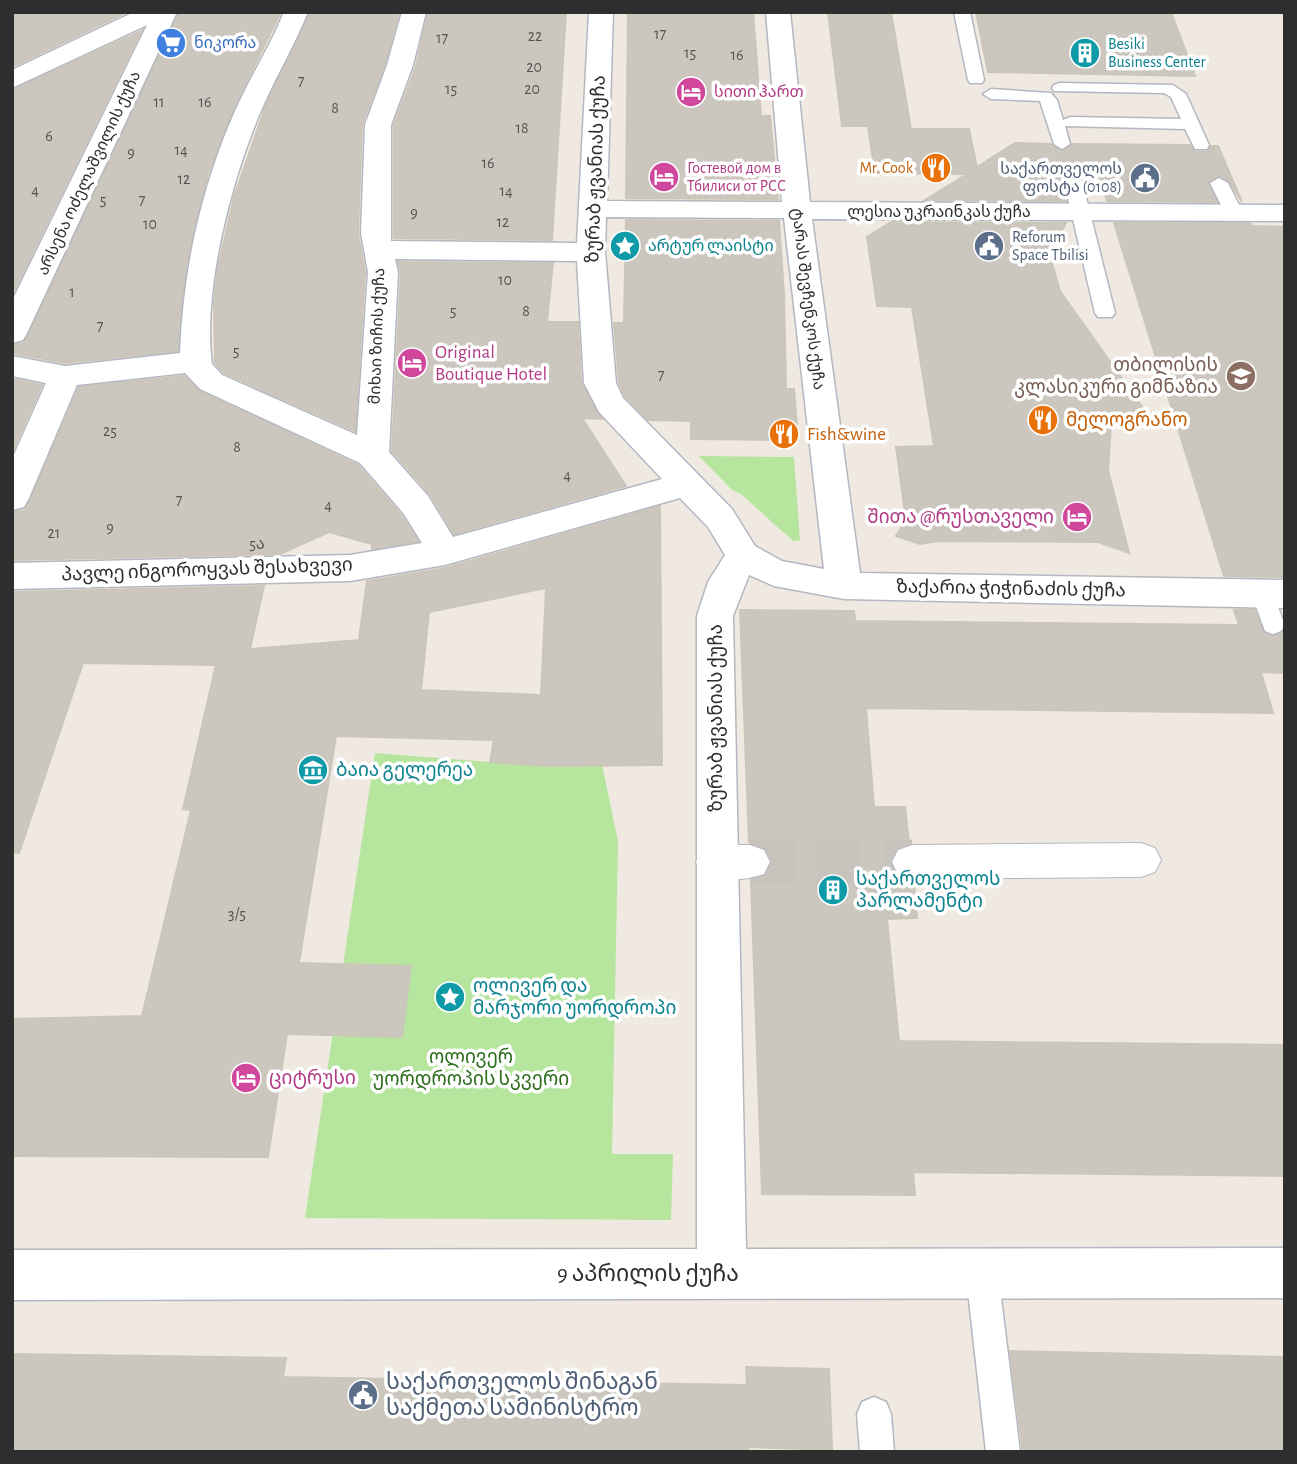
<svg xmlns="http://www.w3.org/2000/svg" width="1297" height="1464" font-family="'Alegreya Sans','Noto Sans Georgian',sans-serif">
  <rect width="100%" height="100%" fill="#efe9e1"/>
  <path fill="#b6e59e" d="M699 456 794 457 800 540 793 541 741 494 732 490Z
    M375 753 490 762 602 765 618 841 612 1154H673L671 1220 305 1218Z"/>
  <path fill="#cbc7bf" stroke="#cbc5ba" stroke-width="2" fill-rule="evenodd" d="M12 12H127L12 67Z
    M179 12H281L236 103 208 174 187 262 178 351 65 363 12 353V345L24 343 29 334Z
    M310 12H399L385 64 362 125 358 233 365 272 355 431 224 373 215 363 214 301 218 267 234 197 266 105Z
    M428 12H566L552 240 394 238V125L416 66Z
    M628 12H753L761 116H770L778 199 626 198Z
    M828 12H891L911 129H969L977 167 1015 143 1051 144 1061 151 1072 144 1190 145 1195 152H1207L1211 146H1218L1242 202 1230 182 1220 176 1208 182 1217 202 1107 201 1098 170 1087 188 1083 179 1074 174 1063 179 1066 201 925 200 967 174 875 173 868 126H842Z
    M976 12H1171L1195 76 988 72Z
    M141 31 12 295V90Z
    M626 220 779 221 784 294 786 389H794L798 440 691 439V421L648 420 625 396 619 382 614 323H624Z
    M891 222 1066 223 1049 253 1060 291 1155 425H1111L1108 470 1129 553 1098 542 938 541 920 544 896 536 906 520 896 447 934 446 912 307 877 306 867 237Z
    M1114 223H1250L1252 226 1285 227V577L1224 576Z
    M398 262 553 263 547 322H578L581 383 602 419 582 418 626 486 454 534 430 494 392 451 401 272Z
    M184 376 199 391 358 465 402 516 418 541 372 549V544L329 532 280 554 12 560V512L25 510 31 499 79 387Z
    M12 379 42 385 12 452Z
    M660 506 662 765 548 766 490 762 494 740 336 736 299 963 411 966 402 1037 287 1034 268 1157 12 1156V1019L142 1016 191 810 183 809 216 665 83 663 19 853 12 852V592L264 586 250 649 359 640 367 581 446 568ZM546 588 541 695 421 690 429 612Z
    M740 610 854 611 855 621 1239 625 1234 610H1254L1264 633 1274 636 1285 630V673L1261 672 1273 713 866 708 874 807H905L909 843 896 849 890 863 897 876 914 882 917 918 887 919 899 1041 1285 1045V1176L913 1172 915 1195 762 1194 751 880 766 875 772 861 765 848 749 842Z
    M1010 1351 1285 1357V1452H1023Z
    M12 1354 286 1358 283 1377 747 1385 746 1367 829 1369 832 1450 748 1447V1452H12Z"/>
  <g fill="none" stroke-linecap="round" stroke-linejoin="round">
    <path stroke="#c8c4bd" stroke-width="45" stroke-dasharray="45 22" stroke-linecap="butt" d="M750 862H912"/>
    <g stroke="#b4b7c1" stroke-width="3">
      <path id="service" d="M954 12H970L984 80 982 83H970L968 80Z
        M1060 83 1173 85 1186 94 1209 145 1207 149H1195L1185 129 1065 126 1070 144 1062 149 1054 144 1040 101 991 99 983 94 991 89 1051 93 1057 100 1063 120 1070 117 1181 119 1171 97 1164 93 1054 91 1052 88 1054 85Z
        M1073 176 1082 181 1115 313 1112 317H1098L1095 313 1064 181Z
        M1219 178 1228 183 1243 213 1240 217H1228L1225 213 1210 183Z
        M1262 584 1270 587 1285 625 1281 631 1273 634 1265 631 1251 593 1254 587Z
        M982 1257 993 1262 998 1273 1020 1452H986L966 1273 971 1262Z
        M874 1397 886 1402 891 1414 894 1452H860L857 1414 862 1402Z"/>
    </g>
    <g stroke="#b4b7c1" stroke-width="2">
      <path id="pedestrian" d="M1141 843 1155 848 1161 860 1155 872 1141 877 912 879 898 874 892 862 898 850 912 845Z
        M716 845H750L764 850 770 862 764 874C744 881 722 881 702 874L696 862 702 850Z"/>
    </g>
    <g stroke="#b4b7c1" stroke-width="3">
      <path id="minor" d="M134 12H177L27 333 23 340 12 343V301L147 25 12 88V70Z
        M284 12H308C295 44 278 73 264 104 233 173 202 288 212 364L222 375 357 435 368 272 361 233 365 125 387 65 402 12H426L413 65 391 125V241L577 243 589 12H613L607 201 782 202 766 12H790L810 202 1285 205V221L812 219 860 573 1285 580V608L844 599 774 586 749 575 733 616 746 1249 1285 1248V1298L12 1300V1250L697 1249V616L708 582 725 555 708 527 680 498 445 565 350 581 12 589V563L350 555 422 543 404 514 360 463 200 389 185 373 77 385 29 498 24 507 12 510V459L46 383 12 376V356L65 366 180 353C183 272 200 193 232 118 247 82 269 49 284 12ZM606 217 784 218 824 569 782 561 755 546 732 509 623 398 616 383 605 252ZM395 259 577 261 584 383 599 412 662 479 453 537 428 496 389 452 398 272Z"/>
    </g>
    <use href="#service" fill="#fff" fill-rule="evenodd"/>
    <use href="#pedestrian" fill="#fff" fill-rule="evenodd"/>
    <use href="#minor" fill="#fff" fill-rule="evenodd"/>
  </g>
  <defs>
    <g id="supermarket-disc" transform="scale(1.575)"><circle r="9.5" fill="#3f7fe0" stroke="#fff"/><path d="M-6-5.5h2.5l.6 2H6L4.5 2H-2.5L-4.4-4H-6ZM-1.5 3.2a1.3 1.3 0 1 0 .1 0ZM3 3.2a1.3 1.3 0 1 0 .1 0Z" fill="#fff"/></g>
    <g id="building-disc" transform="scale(1.575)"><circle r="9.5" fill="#0f9aa8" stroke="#fff"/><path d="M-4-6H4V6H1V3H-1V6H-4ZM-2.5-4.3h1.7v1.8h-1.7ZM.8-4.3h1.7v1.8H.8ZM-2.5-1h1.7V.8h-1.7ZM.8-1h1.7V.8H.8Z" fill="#fff"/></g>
    <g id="hotel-disc" transform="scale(1.575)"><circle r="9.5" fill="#d1479c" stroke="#fff"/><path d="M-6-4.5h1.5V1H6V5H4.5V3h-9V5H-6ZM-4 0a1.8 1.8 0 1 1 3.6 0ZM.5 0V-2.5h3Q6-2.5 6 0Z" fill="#fff"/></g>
    <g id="restaurant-disc" transform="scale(1.575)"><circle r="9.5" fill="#e8710a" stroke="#fff"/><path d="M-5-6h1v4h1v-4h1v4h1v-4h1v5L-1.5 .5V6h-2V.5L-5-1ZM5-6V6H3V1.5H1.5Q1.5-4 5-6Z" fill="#fff"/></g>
    <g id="civic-disc" transform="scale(1.575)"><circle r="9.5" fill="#5c6f8a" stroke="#fff"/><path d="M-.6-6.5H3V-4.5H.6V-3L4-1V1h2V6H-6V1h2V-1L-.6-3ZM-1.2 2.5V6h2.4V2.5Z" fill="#fff"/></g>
    <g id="sight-disc" transform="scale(1.575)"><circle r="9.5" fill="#0f9aa8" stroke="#fff"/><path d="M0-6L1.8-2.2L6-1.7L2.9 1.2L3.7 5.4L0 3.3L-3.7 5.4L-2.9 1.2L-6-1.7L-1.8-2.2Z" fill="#fff"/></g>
    <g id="school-disc" transform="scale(1.575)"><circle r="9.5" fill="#8d6e63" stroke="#fff"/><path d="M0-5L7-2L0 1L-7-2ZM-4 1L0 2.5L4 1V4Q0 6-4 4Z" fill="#fff"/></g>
    <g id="museum-disc" transform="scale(1.575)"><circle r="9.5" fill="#0f9aa8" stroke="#fff"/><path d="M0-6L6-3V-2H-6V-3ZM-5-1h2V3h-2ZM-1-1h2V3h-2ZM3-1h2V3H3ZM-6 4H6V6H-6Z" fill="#fff"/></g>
  </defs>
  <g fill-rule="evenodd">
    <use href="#supermarket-disc" x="171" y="43"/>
    <use href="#building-disc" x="1085" y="53"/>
    <use href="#hotel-disc" x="691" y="92"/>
    <use href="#restaurant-disc" x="936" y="168"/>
    <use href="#hotel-disc" x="664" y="177"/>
    <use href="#civic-disc" x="1145" y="178"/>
    <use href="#sight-disc" x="625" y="246"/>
    <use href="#civic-disc" x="989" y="246"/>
    <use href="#hotel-disc" x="412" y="363"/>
    <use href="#school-disc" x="1241" y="376"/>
    <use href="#restaurant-disc" x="1043" y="420"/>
    <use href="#restaurant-disc" x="784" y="434"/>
    <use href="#hotel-disc" x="1077" y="517"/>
    <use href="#museum-disc" x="313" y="770"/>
    <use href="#building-disc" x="833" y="890"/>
    <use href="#sight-disc" x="450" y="997"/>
    <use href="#hotel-disc" x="246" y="1078"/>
    <use href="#civic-disc" x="363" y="1395"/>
  </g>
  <g text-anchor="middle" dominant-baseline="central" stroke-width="7" stroke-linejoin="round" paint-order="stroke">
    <g font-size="16" fill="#555452">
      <text x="660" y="34">17</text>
      <text x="535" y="36">22</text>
      <text x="442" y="38">17</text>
      <text x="690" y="53">15</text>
      <text x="737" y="55">16</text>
      <text x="534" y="67">20</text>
      <text x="301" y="81">7</text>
      <text x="451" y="89">15</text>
      <text x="532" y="89">20</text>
      <text x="159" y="102">11</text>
      <text x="205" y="102">16</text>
      <text x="335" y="108">8</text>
      <text x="522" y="128">18</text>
      <text x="49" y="136">6</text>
      <text x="181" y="150">14</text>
      <text x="131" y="153">9</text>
      <text x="488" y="163">16</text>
      <text x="184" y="179">12</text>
      <text x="35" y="190">4</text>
      <text x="506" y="191">14</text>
      <text x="103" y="200">5</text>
      <text x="142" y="200">7</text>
      <text x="414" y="213">9</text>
      <text x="503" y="222">12</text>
      <text x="150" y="224">10</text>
      <text x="505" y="280">10</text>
      <text x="72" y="292">1</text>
      <text x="453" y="311">5</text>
      <text x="526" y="311">8</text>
      <text x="100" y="326">7</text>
      <text x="236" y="351">5</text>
      <text x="661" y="375">7</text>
      <text x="110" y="431">25</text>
      <text x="237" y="447">8</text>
      <text x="567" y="475">4</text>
      <text x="179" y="500">7</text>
      <text x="328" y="505">4</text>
      <text x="110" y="528">9</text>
      <text x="54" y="533">21</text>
      <text x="257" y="544">5ა</text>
      <text x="237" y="914">3/5</text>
    </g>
    <g font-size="16" fill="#366cbe" stroke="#fff" text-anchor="start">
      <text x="194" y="43">ნიკორა</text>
    </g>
    <g font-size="16" fill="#0d838f" stroke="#fff" text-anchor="start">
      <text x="1108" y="44">Besiki<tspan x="1108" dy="18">Business Center</tspan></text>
      <text x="648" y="246">არტურ ლაისტი</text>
    </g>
    <g font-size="16" fill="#b23c85" stroke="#fff" text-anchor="start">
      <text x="714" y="92">სითი ჰართ</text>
      <text x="687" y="168">Гостевой дом в<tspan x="687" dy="18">Тбилиси от РСС</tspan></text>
    </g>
    <g font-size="16" fill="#c56008" stroke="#fff" text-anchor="end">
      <text x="913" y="168">Mr. Cook</text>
    </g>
    <g font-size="16" fill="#4e5e75" stroke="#fff" text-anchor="end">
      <text x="1122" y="169">საქართველოს<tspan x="1122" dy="18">ფოსტა (0108)</tspan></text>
      <text x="1012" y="237" text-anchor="start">Reforum<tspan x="1012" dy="18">Space Tbilisi</tspan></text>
    </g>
    <g font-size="16" fill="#2e2e2e" stroke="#fff">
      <text transform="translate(89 173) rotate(-65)">არსენა ოძელაშვილის ქუჩა</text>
      <text x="939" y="212">ლესია უკრაინკას ქუჩა</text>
      <text transform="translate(808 299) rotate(83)">ტარას შევჩენკოს ქუჩა</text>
      <text transform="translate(377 336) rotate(-88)">მიხაი ზიჩის ქუჩა</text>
    </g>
    <g font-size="19" fill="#2e2e2e" stroke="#fff">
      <text transform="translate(596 169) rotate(-88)">ზურაბ ჟვანიას ქუჩა</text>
      <text transform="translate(207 570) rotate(-2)">პავლე ინგოროყვას შესახვევი</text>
      <text transform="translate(1011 589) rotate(1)">ზაქარია ჭიჭინაძის ქუჩა</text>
      <text transform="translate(716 718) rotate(-90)">ზურაბ ჟვანიას ქუჩა</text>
    </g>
    <g font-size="19" fill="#b23c85" stroke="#fff" text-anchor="start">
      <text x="435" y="352">Original<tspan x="435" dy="22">Boutique Hotel</tspan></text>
      <text x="1054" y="517" text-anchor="end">შითა @რუსთაველი</text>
      <text x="269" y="1078">ციტრუსი</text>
    </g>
    <g font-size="19" fill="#785e54" stroke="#fff" text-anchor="end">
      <text x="1218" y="365">თბილისის<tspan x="1218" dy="22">კლასიკური გიმნაზია</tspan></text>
    </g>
    <g font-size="19" fill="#c56008" stroke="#fff" text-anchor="start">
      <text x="1066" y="420">მელოგრანო</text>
      <text x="807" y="434">Fish&amp;wine</text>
    </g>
    <g font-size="19" fill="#0d838f" stroke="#fff" text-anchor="start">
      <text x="336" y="770">ბაია გელერეა</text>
      <text x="856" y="879">საქართველოს<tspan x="856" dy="22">პარლამენტი</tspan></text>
      <text x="473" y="986">ოლივერ და<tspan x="473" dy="22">მარჯორი უორდროპი</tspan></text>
    </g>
    <g font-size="19" fill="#2c6e1b" stroke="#fff">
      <text x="471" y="1057">ოლივერ<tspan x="471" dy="22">უორდროპის სკვერი</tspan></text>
    </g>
    <g font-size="23" fill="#2e2e2e" stroke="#fff">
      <text x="648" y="1274">9 აპრილის ქუჩა</text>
    </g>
    <g font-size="23" fill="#4e5e75" stroke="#fff" text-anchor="start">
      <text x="386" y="1382">საქართველოს შინაგან<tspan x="386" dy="26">საქმეთა სამინისტრო</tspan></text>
    </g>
  </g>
  <rect width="1297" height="1464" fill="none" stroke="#2e2e2e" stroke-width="28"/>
</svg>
